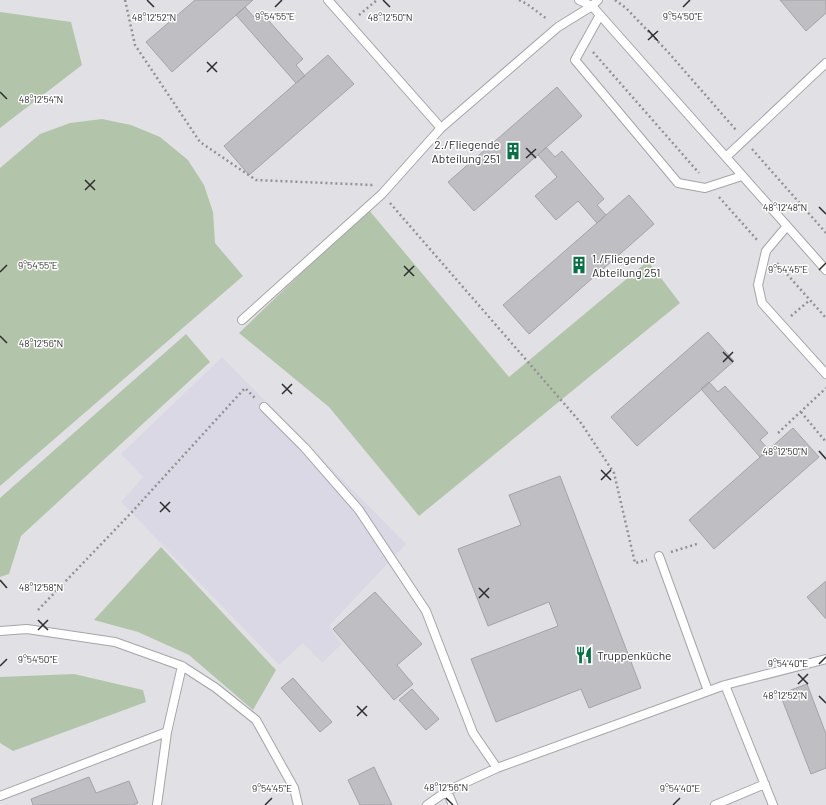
<svg xmlns="http://www.w3.org/2000/svg" width="826" height="805" font-family="Barlow,sans-serif">
  <rect width="100%" height="100%" fill="#e1e1e5"/>
  <path fill="#dad8e4" d="M222 357 406 544 329 626 342 644 322 663 303 643 279 665 121 502 143 477 121 454Z"/>
  <path fill="#b2c5aa" d="M0 12 71 22 82 65 0 128Z
    M102 119 131 125 160 137 188 160 204 185 213 212 215 243 243 276 0 486V168L40 134 70 123Z
    M368 209 509 377 648 261 680 303 419 516 329 407 239 333Z
    M186 334 210 362 21 536 9 574 0 577V498Z
    M161 547 276 670 253 710 189 655 138 632 94 620Z
    M74 674 143 690 146 702 13 751 0 743V677Z"/>
  <path fill="#bebec3" stroke="#a4a3a8" d="M195 0H253L172 72 146 42Z
    M780 0H826V13L806 31Z
    M245 7 254 17 260 11 303 59 296 65 305 76 296 83 236 15Z
    M328 55 354 84 249 175 224 146Z
    M557 87 582 116 474 211 448 182Z
    M546 147 555 157 562 151 604 199 597 205 606 215 597 223 578 201 556 220 535 196 557 177 538 155Z
    M629 195 654 224 529 334 503 305Z
    M708 332 734 361 637 446 611 417Z
    M709 382 718 392 725 386 768 433 760 440 769 450 760 457 701 389Z
    M793 428 819 457 714 549 689 520Z
    M560 476 641 688 589 708 581 689 496 722 471 659 558 626 549 602 488 626 458 549 521 525 509 495Z
    M826 581V619L807 597Z
    M375 592 422 644 397 665 413 684 394 700 333 629Z
    M293 678 332 722 320 732 281 688Z
    M807 684 826 734V768L811 774 780 694Z
    M412 689 439 719 426 730 399 700Z
    M374 767 392 805H360L348 780Z
    M89 777 96 793 129 781 138 803 133 805H33L31 799Z"/>
  <g fill="none" stroke-linecap="round" stroke-linejoin="round">
    <g stroke="#a5a5a9" stroke-width="10">
      <path id="service" d="M328 0 441 128
        M579 0 592 6 826 270
        M600 15 575 60 678 183 705 188 742 176
        M726 157 826 63
        M787 226 766 251 758 285 762 303 826 374
        M242 320 382 194 441 128 558 27 592 6 598 0
        M264 407 305 448 359 510 426 611 473 733 497 768
        M659 556 708 691
        M0 631 27 629 115 642 182 666 216 688 256 720 294 788 298 805
        M725 685 773 805
        M447 791 453 805
        M0 796 167 732
        M157 805 167 732 182 666
        M427 805 447 791 497 768 725 685 826 659
        M715 805 765 784"/>
    </g>
    <path stroke="#929295" stroke-width="2.5" stroke-dasharray="2 3" stroke-linecap="butt" d="M125 0 135 45 200 142 256 180 373 185
      M519 0 527 4 547 19
      M615 0 626 8 668 52 736 130
      M359 15 377 0
      M593 52 699 173
      M752 149 826 233
      M719 197 758 241
      M390 203 581 423 614 473 635 563 647 560
      M777 263 826 318
      M791 316 810 300
      M801 412 826 442
      M778 433 826 388
      M671 552 697 544
      M38 610 131 513 245 388 256 399"/>
    <use href="#service" stroke="#fff" stroke-width="8"/>
  </g>
  <path fill="none" stroke="#2e2e30" stroke-width="1.5" d="M147 0 154 7M383 0 390 7M275 7 282 0M683 7 690 0M648 30 658 41M648 40 658 31M207 62 217 72M207 72 217 62M0 92 7 99M526 148 536 158M526 158 536 149M85 180 95 190M85 190 95 180M819 207 826 214M404 266 414 276M819 270 826 263M0 272 7 265M404 276 414 266M0 336 7 343M723 352 733 362M723 362 733 352M282 384 292 394M282 394 292 384M819 451 826 459M601 470 611 480M601 480 611 470M160 502 170 512M160 512 170 502M0 580 7 588M479 588 489 598M479 598 489 588M38 620 48 630M38 630 48 620M819 664 826 657M0 666 7 659M798 674 808 684M798 684 808 674M819 696 826 703M357 706 367 716M357 716 367 706M446 798 453 805M265 805 272 798M673 805 680 798"/>
  <defs>
    <g id="building-bare" transform="scale(1.38)"><path d="M-4-6H4V6H1V3H-1V6H-4ZM-2.5-4.3h1.7v1.8h-1.7ZM.8-4.3h1.7v1.8H.8ZM-2.5-1h1.7V.8h-1.7ZM.8-1h1.7V.8H.8Z" fill="#086f46" stroke="#fff" stroke-width="2.5" paint-order="stroke"/></g>
    <g id="restaurant-bare" transform="scale(1.38)"><path d="M-5-6h1v4h1v-4h1v4h1v-4h1v5L-1.5 .5V6h-2V.5L-5-1ZM5-6V6H3V1.5H1.5Q1.5-4 5-6Z" fill="#086f46" stroke="#fff" stroke-width="2.5" paint-order="stroke"/></g>
  </defs>
  <g fill-rule="evenodd">
    <use href="#building-bare" x="513" y="151"/>
    <use href="#building-bare" x="579" y="265"/>
    <use href="#restaurant-bare" x="584" y="655"/>
  </g>
  <g text-anchor="middle" dominant-baseline="central" stroke-width="3" stroke-linejoin="round" paint-order="stroke">
    <g font-size="12" fill="#2e2e30" stroke="#fff" text-anchor="start">
      <text x="500" y="144" text-anchor="end">2./Fliegende<tspan x="500" dy="14">Abteilung 251</tspan></text>
      <text x="592" y="258">1./Fliegende<tspan x="592" dy="14">Abteilung 251</tspan></text>
      <text x="597" y="655">Truppenküche</text>
    </g>
  </g>
  <g font-size="10" text-anchor="middle" fill="#2e2e30" stroke="#fff" stroke-width="3" stroke-linejoin="round" paint-order="stroke">
    <text x="275" y="20">9°54'55"E</text>
    <text x="683" y="20">9°54'50"E</text>
    <text x="154" y="21">48°12'52"N</text>
    <text x="390" y="21">48°12'50"N</text>
    <text x="41" y="103">48°12'54"N</text>
    <text x="785" y="211">48°12'48"N</text>
    <text x="38" y="269">9°54'55"E</text>
    <text x="788" y="273">9°54'45"E</text>
    <text x="41" y="347">48°12'56"N</text>
    <text x="785" y="455">48°12'50"N</text>
    <text x="41" y="591">48°12'58"N</text>
    <text x="38" y="663">9°54'50"E</text>
    <text x="788" y="667">9°54'40"E</text>
    <text x="785" y="699">48°12'52"N</text>
    <text x="446" y="791">48°12'56"N</text>
    <text x="272" y="792">9°54'45"E</text>
    <text x="680" y="792">9°54'40"E</text>
  </g>
</svg>
